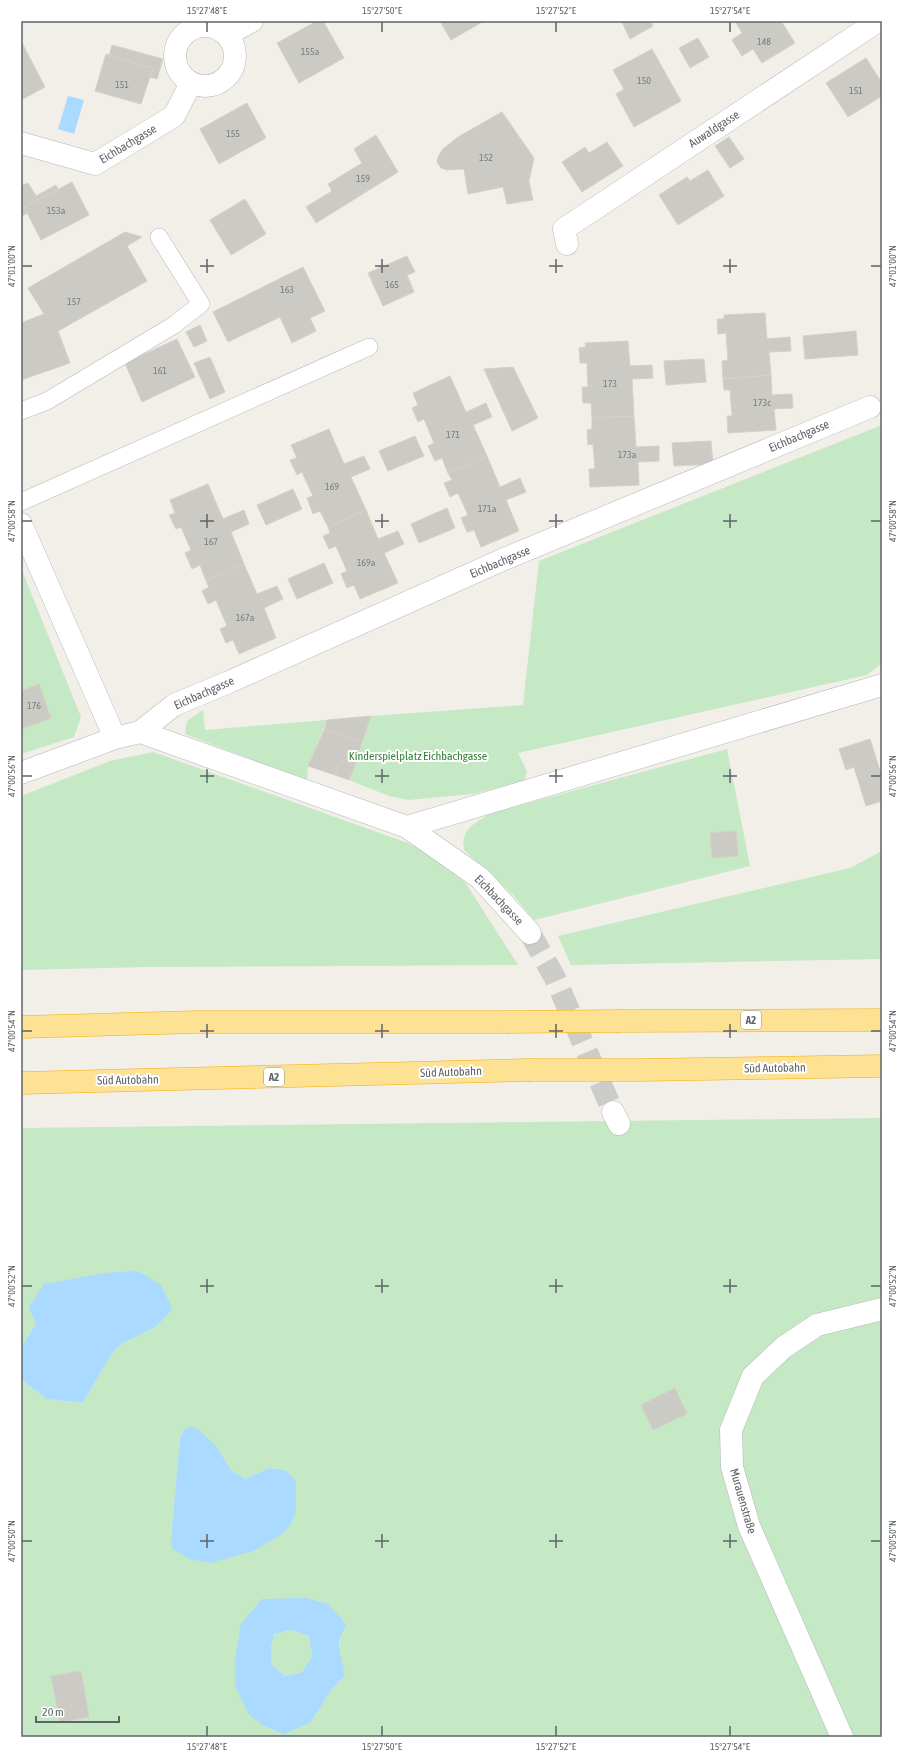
<svg xmlns="http://www.w3.org/2000/svg" width="903" height="1758" font-family="'Asap Condensed',sans-serif">
  <rect width="100%" height="100%" fill="#f1efe8"/>
  <path fill="#c5e8c5" fill-rule="evenodd" d="M882 425V663L867 675 518 753 527 771 524 781 473 794 408 800 389 796 349 780 371 716 523 705 539 561Z
    M21 568 81 717 74 737 21 754Z
    M203 710 205 730 327 720 308 766 307 781 185 734 187 721Z
    M727 749 750 866 534 920 513 895 464 850C461 828 473 826 488 814Z
    M153 752 416 846 465 882 518 965 146 967 21 970V796L110 761Z
    M882 851V959L571 965 558 936 850 868Z
    M882 1118V1737H21V1379L46 1399 83 1403C89 1393 111 1352 119 1346 141 1332 156 1333 172 1307L36 1324 21 1347V1128ZM184 1430 217 1447 231 1470 245 1479 269 1468 285 1470 296 1480 171 1539 180 1438ZM241 1624 341 1633 339 1651 345 1676 332 1689 311 1722Z
    M291 1630 309 1636 312 1656 302 1672 285 1676 271 1664V1647L274 1634Z"/>
  <path fill="#aadaff" fill-rule="evenodd" d="M68 96 84 100 74 134 58 129Z
    M138 1271 161 1285 172 1308C156 1333 141 1332 119 1346 111 1352 89 1393 83 1403L46 1399 21 1379V1347L36 1324 29 1307 44 1284 105 1273Z
    M191 1426 199 1430 217 1447 231 1470 245 1479 269 1468 285 1470 296 1480V1512L291 1524 282 1534 253 1551 210 1563 189 1559 172 1548 171 1539 180 1438 184 1430Z
    M306 1598 328 1604 341 1618 346 1626C333 1644 343 1657 345 1676L332 1689 311 1722 284 1734 264 1726 249 1715 235 1686V1659L241 1624 262 1599ZM291 1630 309 1636 312 1656 302 1672 285 1676 271 1664V1647L274 1634Z"/>
  <path fill="#cccac5" stroke="#d6d1c6" d="M317 21H323L344 58 299 83 277 43Z
    M440 21H484L451 40Z
    M624 21H650L653 26 630 39 622 22Z
    M735 21H781L795 43 762 63 753 49 742 56 732 40 742 33Z
    M698 38 709 57 690 68 679 48Z
    M21 41 45 87 21 100Z
    M112 45 163 59 157 79 150 77 153 68 109 56Z
    M652 49 681 101 634 127 616 94 624 89 613 70Z
    M106 54 153 68 141 104 95 91Z
    M866 58 882 83V96L848 117 826 83Z
    M247 103 266 138 219 164 200 129Z
    M502 112 534 158 529 181 533 200 507 204 503 187 468 194 464 169 447 170 441 168 437 162 438 157 443 149 458 137Z
    M376 135 398 172 316 223 306 207 332 191 328 184 362 163 354 149Z
    M729 137 744 159 730 168 715 146Z
    M607 142 623 166 582 192 562 162 585 147 589 153Z
    M708 170 724 196 678 225 659 195 687 177 690 181Z
    M72 182 89 215 41 240 24 207Z
    M28 183 36 196 56 185 58 189 24 207 28 213 21 216V186Z
    M245 199 266 234 231 255 210 220Z
    M125 232 142 237 127 246 147 281 58 331 70 363 21 380V323L44 314 28 288Z
    M407 256 415 272 407 275 414 292 383 306 368 273Z
    M303 267 325 311 310 318 316 331 292 343 280 317 228 342 213 312Z
    M765 313 767 339 790 337 791 351 769 352 771 375 723 379 722 361 728 360 726 333 718 334 717 319H724V315Z
    M200 325 207 341 194 347 186 332Z
    M856 331 858 355 805 359 803 336Z
    M177 339 195 377 142 402 125 363Z
    M628 341 630 366 652 365 653 378 632 379 634 416 592 418 591 403H583L582 387H588L587 363H580L579 348 586 347 585 343Z
    M210 357 225 392 210 399 194 363Z
    M704 359 706 382 666 385 664 361Z
    M513 367 538 418 512 431 484 369Z
    M771 375 772 395 792 394 793 408 774 409 776 430 728 433 727 416H732L730 390H724L723 379Z
    M450 376 466 412 486 403 492 417 473 425 487 456 448 473 442 458 435 461 428 446 434 443 424 419 418 422 412 408 418 405 413 393Z
    M634 416 636 447 659 446V461L638 462 639 485 590 487 589 469H595L593 444 588 445 587 430 592 429V418Z
    M329 429 344 464 364 456 370 469 351 477 366 510 328 527 320 511 313 514 307 498 313 496 302 472 297 475 290 460 297 458 291 445Z
    M415 436 424 456 388 471 379 451Z
    M711 441 713 464 674 466 672 443Z
    M487 456 500 487 520 478 526 492 506 500 519 531 481 547 474 530 467 532 461 518 468 515 458 493 450 497 444 483 452 480 448 473Z
    M208 484 223 519 244 510 249 524 231 532 244 564 206 581 200 565 192 569 185 553 191 550 181 527 176 529 169 515 175 513 170 500Z
    M293 489 302 509 266 525 257 505Z
    M447 508 455 528 419 543 411 524Z
    M366 510 378 539 398 531 404 544 384 553 398 583 360 599 354 585 347 588 341 574 347 571 336 546 329 549 323 536 330 533 328 527Z
    M324 563 333 583 297 599 288 579Z
    M244 564 257 594 277 586 283 599 264 608 276 638 239 654 233 640 226 643 220 629 227 626 216 600 208 604 202 591 209 587 206 581Z
    M39 684 51 718 21 729V691Z
    M371 716 362 742 324 730 327 720Z
    M324 730 362 742 355 766 340 760 335 775 308 766Z
    M870 739 882 777V801L866 806 854 767 846 770 839 749Z
    M340 760 355 766 349 780 335 775Z
    M736 831 738 856 712 858 710 833Z
    M675 1388 687 1414 653 1430 641 1405Z
    M81 1671 89 1717 60 1722 51 1676Z"/>
  <g fill="none" stroke-linecap="round" stroke-linejoin="round">
    <path stroke="#ccccc8" stroke-width="22" stroke-dasharray="22 11" stroke-linecap="butt" d="M530 933 555 978 613 1112"/>
    <g stroke="#b5b8bc" stroke-width="18">
      <path id="lane" d="M21 411 47 401 174 325 201 304 159 237
        M21 502 369 347"/>
    </g>
    <g stroke="#b5b8bc" stroke-width="23">
      <path id="street" d="M175 56a30 30 0 1 1 60 0a30 30 0 1 1-60 0Z
        M227 35 252 21
        M21 143 95 164 174 116 191 83
        M567 244 564 229 878 21
        M21 524 115 738
        M140 732 174 705 229 682 502 560 870 407
        M21 773 115 738 140 732 407 827 480 878 530 933
        M407 827 882 685
        M613 1112 619 1124
        M842 1737 749 1526 732 1467 731 1430 753 1376 784 1347 817 1325 882 1309"/>
    </g>
    <g stroke="#f9ab00" stroke-width="23">
      <path id="highway" d="M620 1021 882 1020
        M21 1027 197 1022H507
        M641 1070 882 1066
        M21 1083 528 1070"/>
    </g>
    <use href="#lane" stroke="#fff" stroke-width="17"/>
    <use href="#street" stroke="#fff" stroke-width="22"/>
    <use href="#highway" stroke="#fde293" stroke-width="22"/>
    <g stroke="#f9ab00" stroke-width="23" stroke-linecap="butt">
      <path id="highway-bridge" d="M507 1022 620 1021
        M528 1070H641"/>
    </g>
    <use href="#highway-bridge" stroke="#fde293" stroke-width="22"/>
  </g>
  <path fill="none" stroke="#5f6368" stroke-width="1.5" d="M207 22V32M382 22V32M556 22V32M730 22V32M207 259V273M382 259V273M556 259V273M730 259V273M22 266H32M200 266H214M375 266H389M549 266H563M723 266H737M871 266H881M207 514V528M382 514V528M556 514V528M730 514V528M22 521H32M200 521H214M375 521H389M549 521H563M723 521H737M871 521H881M207 769V783M382 769V783M556 769V783M730 769V783M22 776H32M200 776H214M375 776H389M549 776H563M723 776H737M871 776H881M207 1024V1038M382 1024V1038M556 1024V1038M730 1024V1038M22 1031H32M200 1031H214M375 1031H389M549 1031H563M723 1031H737M871 1031H881M207 1279V1293M382 1279V1293M556 1279V1293M730 1279V1293M22 1286H32M200 1286H214M375 1286H389M549 1286H563M723 1286H737M871 1286H881M207 1534V1548M382 1534V1548M556 1534V1548M730 1534V1548M22 1541H32M200 1541H214M375 1541H389M549 1541H563M723 1541H737M871 1541H881M207 1726V1736M382 1726V1736M556 1726V1736M730 1726V1736"/>
  <g text-anchor="middle" dominant-baseline="central" stroke-width="4" stroke-linejoin="round" paint-order="stroke">
    <g font-size="10" fill="#7a7d7f">
      <text x="764" y="41">148</text>
      <text x="310" y="51">155a</text>
      <text x="644" y="80">150</text>
      <text x="122" y="84">151</text>
      <text x="856" y="90">151</text>
      <text x="233" y="133">155</text>
      <text x="486" y="157">152</text>
      <text x="363" y="178">159</text>
      <text x="56" y="210">153a</text>
      <text x="392" y="284">165</text>
      <text x="287" y="289">163</text>
      <text x="74" y="301">157</text>
      <text x="160" y="370">161</text>
      <text x="610" y="383">173</text>
      <text x="762" y="402">173c</text>
      <text x="453" y="434">171</text>
      <text x="627" y="454">173a</text>
      <text x="332" y="486">169</text>
      <text x="487" y="508">171a</text>
      <text x="211" y="541">167</text>
      <text x="366" y="562">169a</text>
      <text x="245" y="617">167a</text>
      <text x="34" y="705">176</text>
    </g>
    <g fill="#fff" stroke="#8f9295" stroke-width="1">
      <rect x="741" y="1011" width="20" height="18" rx="3"/>
      <rect x="264" y="1068" width="20" height="18" rx="3"/>
    </g>
    <g font-size="11" font-weight="bold" fill="#5f6368">
      <text x="751" y="1020">A2</text>
      <text x="274" y="1077">A2</text>
    </g>
    <g font-size="12" fill="#5f6368" stroke="#fff">
      <text transform="translate(714 129) rotate(-33)">Auwaldgasse</text>
      <text transform="translate(128 144) rotate(-31)">Eichbachgasse</text>
      <text transform="translate(799 436) rotate(-23)">Eichbachgasse</text>
      <text transform="translate(500 562) rotate(-23)">Eichbachgasse</text>
      <text transform="translate(204 693) rotate(-24)">Eichbachgasse</text>
      <text transform="translate(499 900) rotate(46)">Eichbachgasse</text>
      <text transform="translate(775 1068) rotate(-1)">Süd Autobahn</text>
      <text transform="translate(451 1072) rotate(-2)">Süd Autobahn</text>
      <text transform="translate(128 1080) rotate(-1)">Süd Autobahn</text>
      <text transform="translate(743 1501) rotate(74)">Murauenstraße</text>
    </g>
    <g font-size="12" fill="#348238" stroke="#fff">
      <text x="418" y="756">Kinderspielplatz Eichbachgasse</text>
    </g>
  </g>
  <rect width="903" height="1758" fill="none" stroke="#ffffff" stroke-width="44"/>
  <path d="M36 1716v6h83v-6" fill="none" stroke="#5f6368" stroke-width="2"/>
  <text x="42" y="1716" font-size="12" fill="#5f6368" stroke="#ffffff" stroke-width="3" paint-order="stroke">20 m</text>
  <rect x="22" y="22" width="859" height="1714" fill="none" stroke="#5f6368" stroke-width="1.5"/>
  <g font-size="10" text-anchor="middle" fill="#5f6368">
    <text x="207" y="14">15°27'48"E</text>
    <text x="382" y="14">15°27'50"E</text>
    <text x="556" y="14">15°27'52"E</text>
    <text x="730" y="14">15°27'54"E</text>
    <text transform="translate(11 266) rotate(-90)" y="4">47°01'00"N</text>
    <text transform="translate(892 266) rotate(-90)" y="4">47°01'00"N</text>
    <text transform="translate(11 521) rotate(-90)" y="4">47°00'58"N</text>
    <text transform="translate(892 521) rotate(-90)" y="4">47°00'58"N</text>
    <text transform="translate(11 776) rotate(-90)" y="4">47°00'56"N</text>
    <text transform="translate(892 776) rotate(-90)" y="4">47°00'56"N</text>
    <text transform="translate(11 1031) rotate(-90)" y="4">47°00'54"N</text>
    <text transform="translate(892 1031) rotate(-90)" y="4">47°00'54"N</text>
    <text transform="translate(11 1286) rotate(-90)" y="4">47°00'52"N</text>
    <text transform="translate(892 1286) rotate(-90)" y="4">47°00'52"N</text>
    <text transform="translate(11 1541) rotate(-90)" y="4">47°00'50"N</text>
    <text transform="translate(892 1541) rotate(-90)" y="4">47°00'50"N</text>
    <text x="207" y="1750">15°27'48"E</text>
    <text x="382" y="1750">15°27'50"E</text>
    <text x="556" y="1750">15°27'52"E</text>
    <text x="730" y="1750">15°27'54"E</text>
  </g>
</svg>
